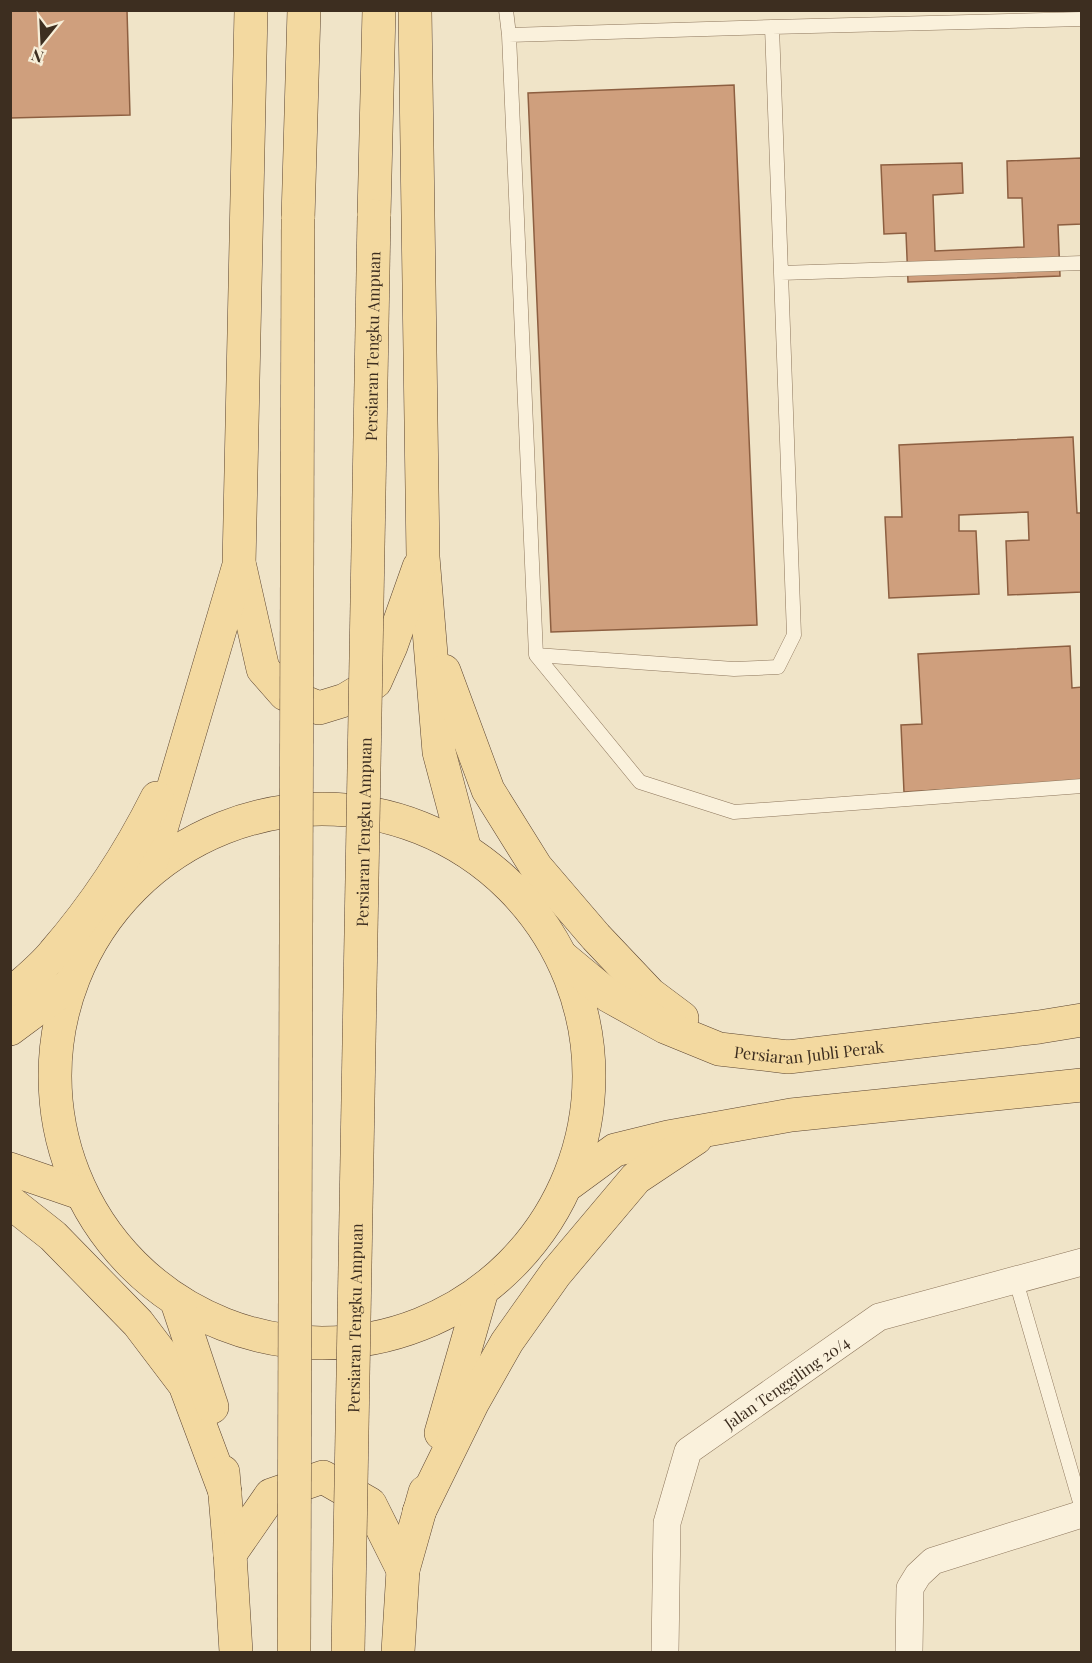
<svg xmlns="http://www.w3.org/2000/svg" width="1092" height="1663" font-family="'Playfair Display',serif">
  <rect width="100%" height="100%" fill="#f0e4c8"/>
  <path fill="#cf9f7d" stroke="#8d5f41" stroke-width="1.5" d="M10 10H127L130 115 10 118Z
    M734 85 757 625 551 632 528 93Z
    M1081 158 1082 224 1058 225 1060 276 908 282 906 233 884 234 881 165 962 163 963 193 933 195 935 251 1024 247 1022 198H1008L1007 161Z
    M1073 437 1077 513H1082V592L1008 595 1006 541 1029 540 1028 512 959 515V531H976L979 594 889 598 885 517H902L899 445Z
    M1070 646 1072 688 1082 687V782L904 792 901 725 922 724 918 654Z"/>
  <g fill="none" stroke-linecap="round" stroke-linejoin="round">
    <g stroke="#8d765c" stroke-width="15">
      <path id="lane" d="M506 10 509 35
        M772 27 1082 19
        M781 273 772 27 509 35 536 655 640 782 734 812 1082 786
        M536 655 734 669 778 667 794 635 781 273 1082 263
        M1016 1281 1082 1509"/>
    </g>
    <g stroke="#8d765c" stroke-width="28">
      <g id="street">
        <path id="s1" d="M665 1652 667 1523 688 1451 879 1317 1082 1262"/>
        <path d="M909 1652 910 1588 918 1575 933 1561 1082 1514"/>
      </g>
    </g>
    <g stroke="#5b4430" stroke-width="34">
      <g id="primary">
        <path d="M415 10 423 557 439 752 465 850"/>
        <path d="M374 216 379 10"/>
        <path d="M298 219 304 10"/>
        <path d="M240 567 263 669 285 694 319 708 345 700 375 682 391 646 419 567"/>
        <path d="M444 671 488 790 536 867 596 937 650 994 682 1018"/>
        <circle cx="322" cy="1076" r="267"/>
        <path d="M149 870 239 565 251 10"/>
        <path id="s2" d="M562 957 609 996 665 1027 719 1049 788 1057 1039 1027 1082 1020"/>
        <path d="M10 995C25 981 42 968 54 953 94 907 130 852 157 798"/>
        <path d="M10 1029 68 986"/>
        <path d="M10 1169 80 1193"/>
        <path d="M570 1183 615 1150 668 1137 791 1115 1082 1085"/>
        <path d="M10 1202 53 1236 138 1323 185 1385 225 1492"/>
        <path d="M177 1302 212 1407"/>
        <path d="M441 1433 481 1294"/>
        <path d="M223 1472 230 1554 236 1652"/>
        <path d="M419 1512 473 1402 507 1342 556 1273 636 1178 696 1138"/>
        <path d="M230 1554 271 1495 323 1477 370 1504 403 1570"/>
        <path d="M398 1652 403 1570 425 1492"/>
      </g>
    </g>
    <use href="#lane" stroke="#faf1dc" stroke-width="14"/>
    <use href="#street" stroke="#faf1dc" stroke-width="27"/>
    <use href="#primary" stroke="#f3d9a0" stroke-width="33"/>
    <g stroke="#5b4430" stroke-width="34" stroke-linecap="butt">
      <g id="primary-bridge">
        <path d="M294 1652 298 219"/>
        <path id="s3" d="M348 1652 374 216"/>
      </g>
    </g>
    <use href="#primary-bridge" stroke="#f3d9a0" stroke-width="33"/>
  </g>
  <g text-anchor="middle" dominant-baseline="central" stroke-width="5" stroke-linejoin="round" paint-order="stroke">
    <g font-size="16" fill="#3d2e20" stroke="#f7eed8">
      <text stroke="none"><textPath href="#s3" startOffset="1306">Persiaran Tengku Ampuan</textPath></text>
      <text stroke="none"><textPath href="#s3" startOffset="820">Persiaran Tengku Ampuan</textPath></text>
      <text stroke="none"><textPath href="#s2" startOffset="274">Persiaran Jubli Perak</textPath></text>
      <text stroke="none"><textPath href="#s3" startOffset="334">Persiaran Tengku Ampuan</textPath></text>
      <text stroke="none"><textPath href="#s1" startOffset="324">Jalan Tenggiling 20/4</textPath></text>
    </g>
  </g>
  <rect width="1092" height="1663" fill="none" stroke="#3d2e20" stroke-width="24"/>
  <g transform="translate(42 42) rotate(198)" stroke="#f7eed8" stroke-width="4.5" paint-order="stroke">
  <path d="M0-4.5L10 22L0 15L-10 22Z" fill="#3d2e20"/>
  <text y="-9" font-size="16" font-weight="bold" text-anchor="middle" fill="#3d2e20">N</text>
  </g>
</svg>
